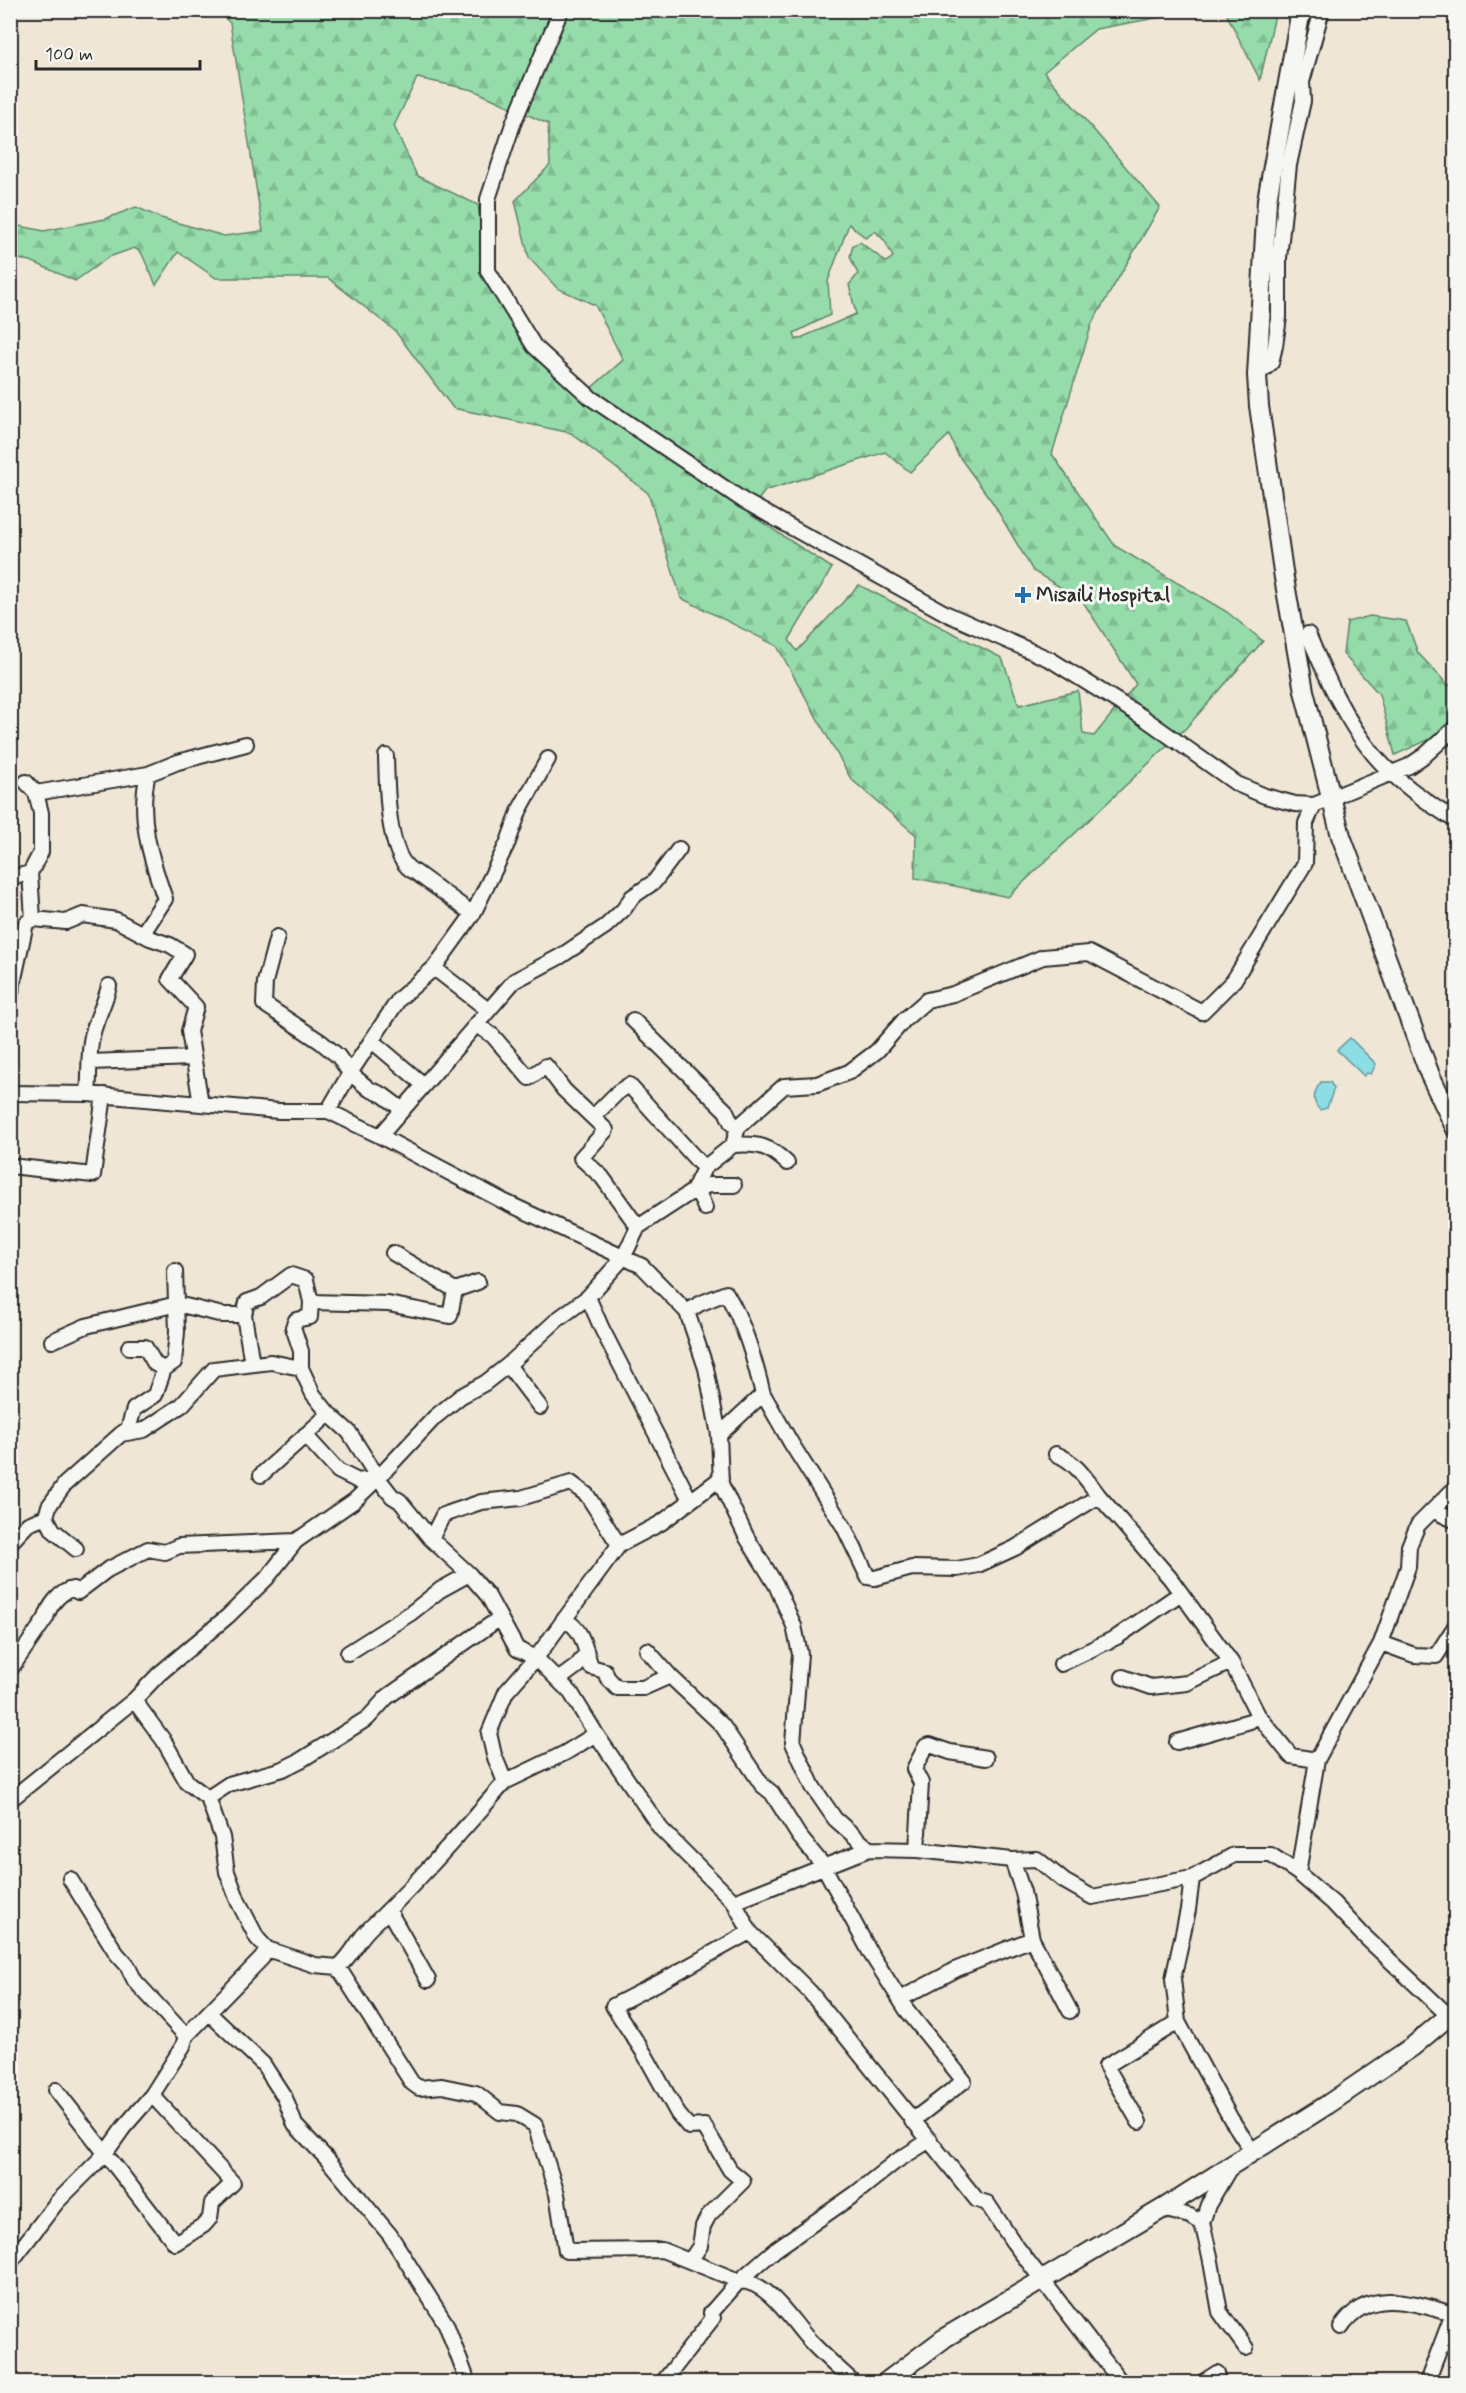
<svg xmlns="http://www.w3.org/2000/svg" width="1466" height="2393" font-family="Mynerve,sans-serif">
  <defs>
    <pattern id="forest-firs" width="22" height="20" patternUnits="userSpaceOnUse" patternTransform="scale(1.5)"><rect width="22" height="20" fill="#95dcaa"/><path d="M5 1l3.5 6h-7zM16 11l3.5 6h-7z" fill="#81bd92"/></pattern>
  </defs>
  <rect width="100%" height="100%" fill="#efe6d6"/>
  <filter id="ink" filterUnits="userSpaceOnUse"><feTurbulence type="fractalNoise" baseFrequency=".0167" numOctaves="2"/><feDisplacementMap in="SourceGraphic" scale="12" xChannelSelector="R" yChannelSelector="G"/><feConvolveMatrix kernelMatrix="1 2 1 2 8 2 1 2 1" color-interpolation-filters="sRGB"/></filter>
  <g filter="url(#ink)">
    <path fill="url(#forest-firs)" stroke="#60846a" stroke-width="1.5" fill-rule="evenodd" d="M218 11H1194L1096 29 1044 72 1160 207 1092 323 1052 454 1115 546 1227 612 1263 641 1186 728 1008 897 915 878 916 835 851 779 777 646 681 598 648 493 571 433 453 408 395 331 328 278H216L178 252 156 285 141 252 134 248 109 257 75 281 31 261 11 258 10 224 44 231 105 219 136 207 161 218 224 236 263 231 230 23ZM417 78 473 90 548 124 550 165 515 201 529 258 557 288 595 305 623 360 581 397C550 373 500 316 488 278 481 259 481 226 478 205L417 176 394 126ZM849 224 866 238 875 231 885 241 893 257 886 262 860 242 853 245 850 257 858 274 849 285 856 314 796 340 794 333 830 315 828 281ZM949 435 958 455 993 503 1033 571 1082 600 1136 684 1094 736 1083 734 1078 691 1019 705 1002 658 859 585 797 651 789 640 832 568 748 513 765 491 885 452 910 472Z
      M1225 11H1276L1260 80Z
      M1370 616 1406 621 1418 653 1448 685 1455 684V747L1430 739 1395 755 1379 694 1343 654 1347 622Z"/>
    <path fill="#8cdee4" stroke="#65969a" stroke-width="1.5" d="M1350 1038 1376 1064 1371 1074 1367 1073 1364 1076 1337 1050Z
      M1321 1082H1330L1334 1088 1327 1108 1320 1110C1311 1102 1314 1091 1321 1082Z"/>
    <g fill="none" stroke-linecap="round" stroke-linejoin="round">
      <g stroke="#2b2b2b" stroke-width="18">
        <path id="minor" d="M561 10 513 124 488 199V271L534 346 591 398 744 501 947 614 1051 660 1144 718 1237 784 1265 796 1295 804 1314 805 1409 766 1425 755 1456 727
          M1257 375 1271 363 1275 346 1279 317V258L1289 165 1303 101 1302 82 1322 10
          M1308 634C1326 676 1344 719 1374 755 1393 778 1430 805 1456 821
          M386 756C387 783 386 861 415 872L473 914
          M36 793 148 774
          M30 873 33 919 66 922 83 915 116 920 150 938 170 945 185 954 170 979 196 1007 189 1031 201 1104
          M10 878 30 873 41 852V813L36 793 26 782
          M143 933 165 899C151 859 137 816 148 774L178 762 246 744
          M277 937 265 982 264 1004 321 1042 338 1056 350 1073 369 1089 383 1095 403 1110
          M434 968 488 1010
          M10 997 26 923 33 919
          M633 1020 726 1111 732 1124 738 1127
          M476 1024 493 1036 529 1078 546 1066 564 1090 606 1130 581 1158 602 1177 638 1227
          M372 1041 424 1085
          M91 1062 192 1058
          M10 1093 88 1094 279 1111H328L380 1136 503 1201 642 1266 687 1312 706 1368 719 1435 721 1484 747 1538 776 1585 794 1626 800 1654 793 1743 813 1787 835 1819 869 1849 917 1850 1012 1860 1037 1859 1064 1881 1092 1897 1192 1878 1234 1855H1271L1298 1873 1333 1903 1362 1934 1449 2016
          M88 1094C90 1075 88 1054 92 1036 96 1018 105 1004 109 986
          M328 1111 350 1073 399 999 434 968 473 914 508 842 520 809 548 759
          M593 1117 618 1092 629 1085 704 1168
          M380 1136 514 981 561 956 606 926 624 909 632 897 654 882 679 849
          M733 1145C759 1143 769 1146 787 1163
          M10 1166 93 1175 104 1095
          M693 1191 709 1185H734
          M693 1191 700 1196 705 1208
          M393 1253 455 1290
          M588 1297 602 1329 690 1500
          M687 1312 699 1304 726 1293C745 1324 754 1359 763 1394L719 1435
          M244 1315 252 1364
          M52 1341 86 1326 177 1304 223 1315H244L247 1302 261 1297 291 1275 306 1280 311 1302 388 1304 450 1316 455 1290 478 1282
          M508 1365 540 1407
          M301 1368V1351L293 1327 296 1320 310 1317 311 1302
          M164 1369 174 1362 177 1332 175 1271
          M763 1394 791 1443 844 1527 868 1577 875 1578 912 1568 957 1569 978 1565 1015 1548 1099 1496 1170 1578 1231 1662 1258 1715 1291 1756 1317 1760
          M121 1434 128 1429 134 1409 155 1395 164 1369 155 1364 145 1347H129
          M305 1435 338 1471 358 1481 378 1478
          M1056 1454C1076 1462 1086 1479 1099 1496
          M261 1475 329 1414
          M1434 1511 1456 1521
          M431 1539 443 1515 481 1502 521 1498 571 1483 587 1495 619 1545
          M10 1543 28 1524 46 1517
          M76 1549 53 1530 46 1517 49 1506 65 1484 121 1434 144 1430 182 1405 214 1369 271 1362 301 1368 313 1394 329 1414 349 1432 378 1478 392 1496 400 1501 431 1539 469 1574 488 1596 517 1649 536 1658 571 1693 596 1734 661 1829 734 1902 750 1932 810 1992 977 2200 987 2203 1013 2242 1121 2382
          M563 1620C583 1626 585 1650 591 1667L605 1671 607 1677 617 1688H643L670 1676
          M1381 1643 1414 1655 1436 1656 1456 1625
          M647 1650 670 1676 722 1725 762 1785 772 1793 799 1836 823 1865 871 1954 906 2009 964 2081 912 2121
          M348 1653 411 1613 440 1590 469 1574
          M1061 1664 1117 1637 1181 1593
          M10 1670 46 1618C49 1606 60 1591 73 1589L78 1592 107 1570 148 1549 165 1552 179 1546 296 1541 354 1501 378 1478 435 1417 461 1396 485 1383 508 1365 558 1319 588 1297 623 1258 638 1227 693 1191 704 1168 733 1145 738 1127 784 1086 817 1084 849 1072 877 1051 904 1020 927 1000 953 994 1043 957 1089 953 1202 1012 1234 980 1305 863 1306 823 1314 805
          M1123 1677 1151 1687 1187 1683 1231 1662
          M558 1680 577 1666 586 1654
          M1177 1742 1250 1721 1258 1715
          M505 1782 565 1753 596 1734
          M208 1798 229 1784 283 1769 301 1760 368 1718 387 1697 500 1618
          M10 1800 134 1700
          M917 1850 921 1783 914 1769 926 1746 930 1745 950 1752 986 1758
          M1012 1860 1023 1892 1032 1939 1070 2011
          M1298 1873 1317 1760 1381 1643 1408 1567 1409 1546 1418 1525 1456 1487
          M1192 1878 1188 1910 1173 1979 1178 2022 1231 2119 1252 2151
          M70 1879 117 1954 127 1965 135 1981 186 2036
          M734 1902 869 1849
          M389 1911 428 1980
          M267 1949 257 1938 238 1901 227 1872 222 1837 208 1798 187 1782 164 1741 134 1700 159 1674 228 1616 267 1578 296 1541
          M338 1967 412 2083 419 2088 442 2086 476 2093 500 2112 517 2114 535 2125 557 2194 566 2251 662 2250 739 2281C769 2281 791 2321 809 2340 823 2355 838 2368 853 2382
          M900 1999 957 1969 1032 1939
          M210 2014 263 2064 285 2098 295 2125 327 2159 390 2235 446 2324 468 2382
          M56 2090 175 2243 204 2225 210 2218 212 2203 233 2183 152 2095
          M1139 2122 1106 2066 1178 2022
          M1162 2209 1190 2216 1202 2223 1210 2256 1220 2312 1246 2348
          M1202 2223 1208 2205 1231 2166
          M690 2261 700 2246 703 2226 709 2215 743 2181 730 2170 704 2126 689 2127 678 2114 644 2053 613 2006 658 1983 750 1932
          M10 2263 57 2202 104 2155 124 2127 152 2095 183 2046 186 2036 262 1958 267 1949 315 1965 338 1967C352 1956 357 1940 370 1928 418 1882 461 1832 505 1782L494 1755 489 1733 506 1692 536 1658 619 1545 661 1523 721 1478
          M1341 2327C1368 2286 1414 2303 1453 2314
          M663 2382 713 2318 711 2313 739 2281 776 2249 855 2194 895 2162 930 2140
          M1203 2382 1217 2373
          M1427 2382 1456 2306"/>
      </g>
      <g stroke="#2b2b2b" stroke-width="22">
        <path id="major" d="M1301 10 1267 200 1257 375 1259 406 1284 578 1304 691 1341 836 1430 1075 1456 1129
          M886 2382 946 2337 1162 2209 1327 2105 1412 2047 1456 2010"/>
      </g>
      <use href="#minor" stroke="#f6f6f2" stroke-width="14"/>
      <use href="#major" stroke="#f6f6f2" stroke-width="18"/>
    </g>
  </g>
  <path fill="#1f6fb2" stroke="#f6f6f2" stroke-width="2" d="M1020 586h6v6h6v6h-6v6h-6v-6h-6v-6h6z"/>
  <g text-anchor="middle" dominant-baseline="central" stroke-width="6" stroke-linejoin="round" paint-order="stroke">
    <g font-size="20" font-weight="bold" fill="#2b2b2b" stroke="#f6f6f2" text-anchor="start">
      <text x="1036" y="595">Misaili Hospital</text>
    </g>
  </g>
  <rect width="1466" height="2393" fill="none" stroke="#f6f6f2" stroke-width="36"/>
  <rect x="18" y="18" width="1430" height="2357" fill="none" stroke="#2b2b2b" stroke-width="2" filter="url(#ink)"/>
  <path d="M36 60v9h164v-9" fill="none" stroke="#2b2b2b" stroke-width="3"/>
  <text x="45" y="60" font-size="18" fill="#2b2b2b" stroke="#f6f6f2" stroke-width="4.5" paint-order="stroke">100 m</text>
</svg>
